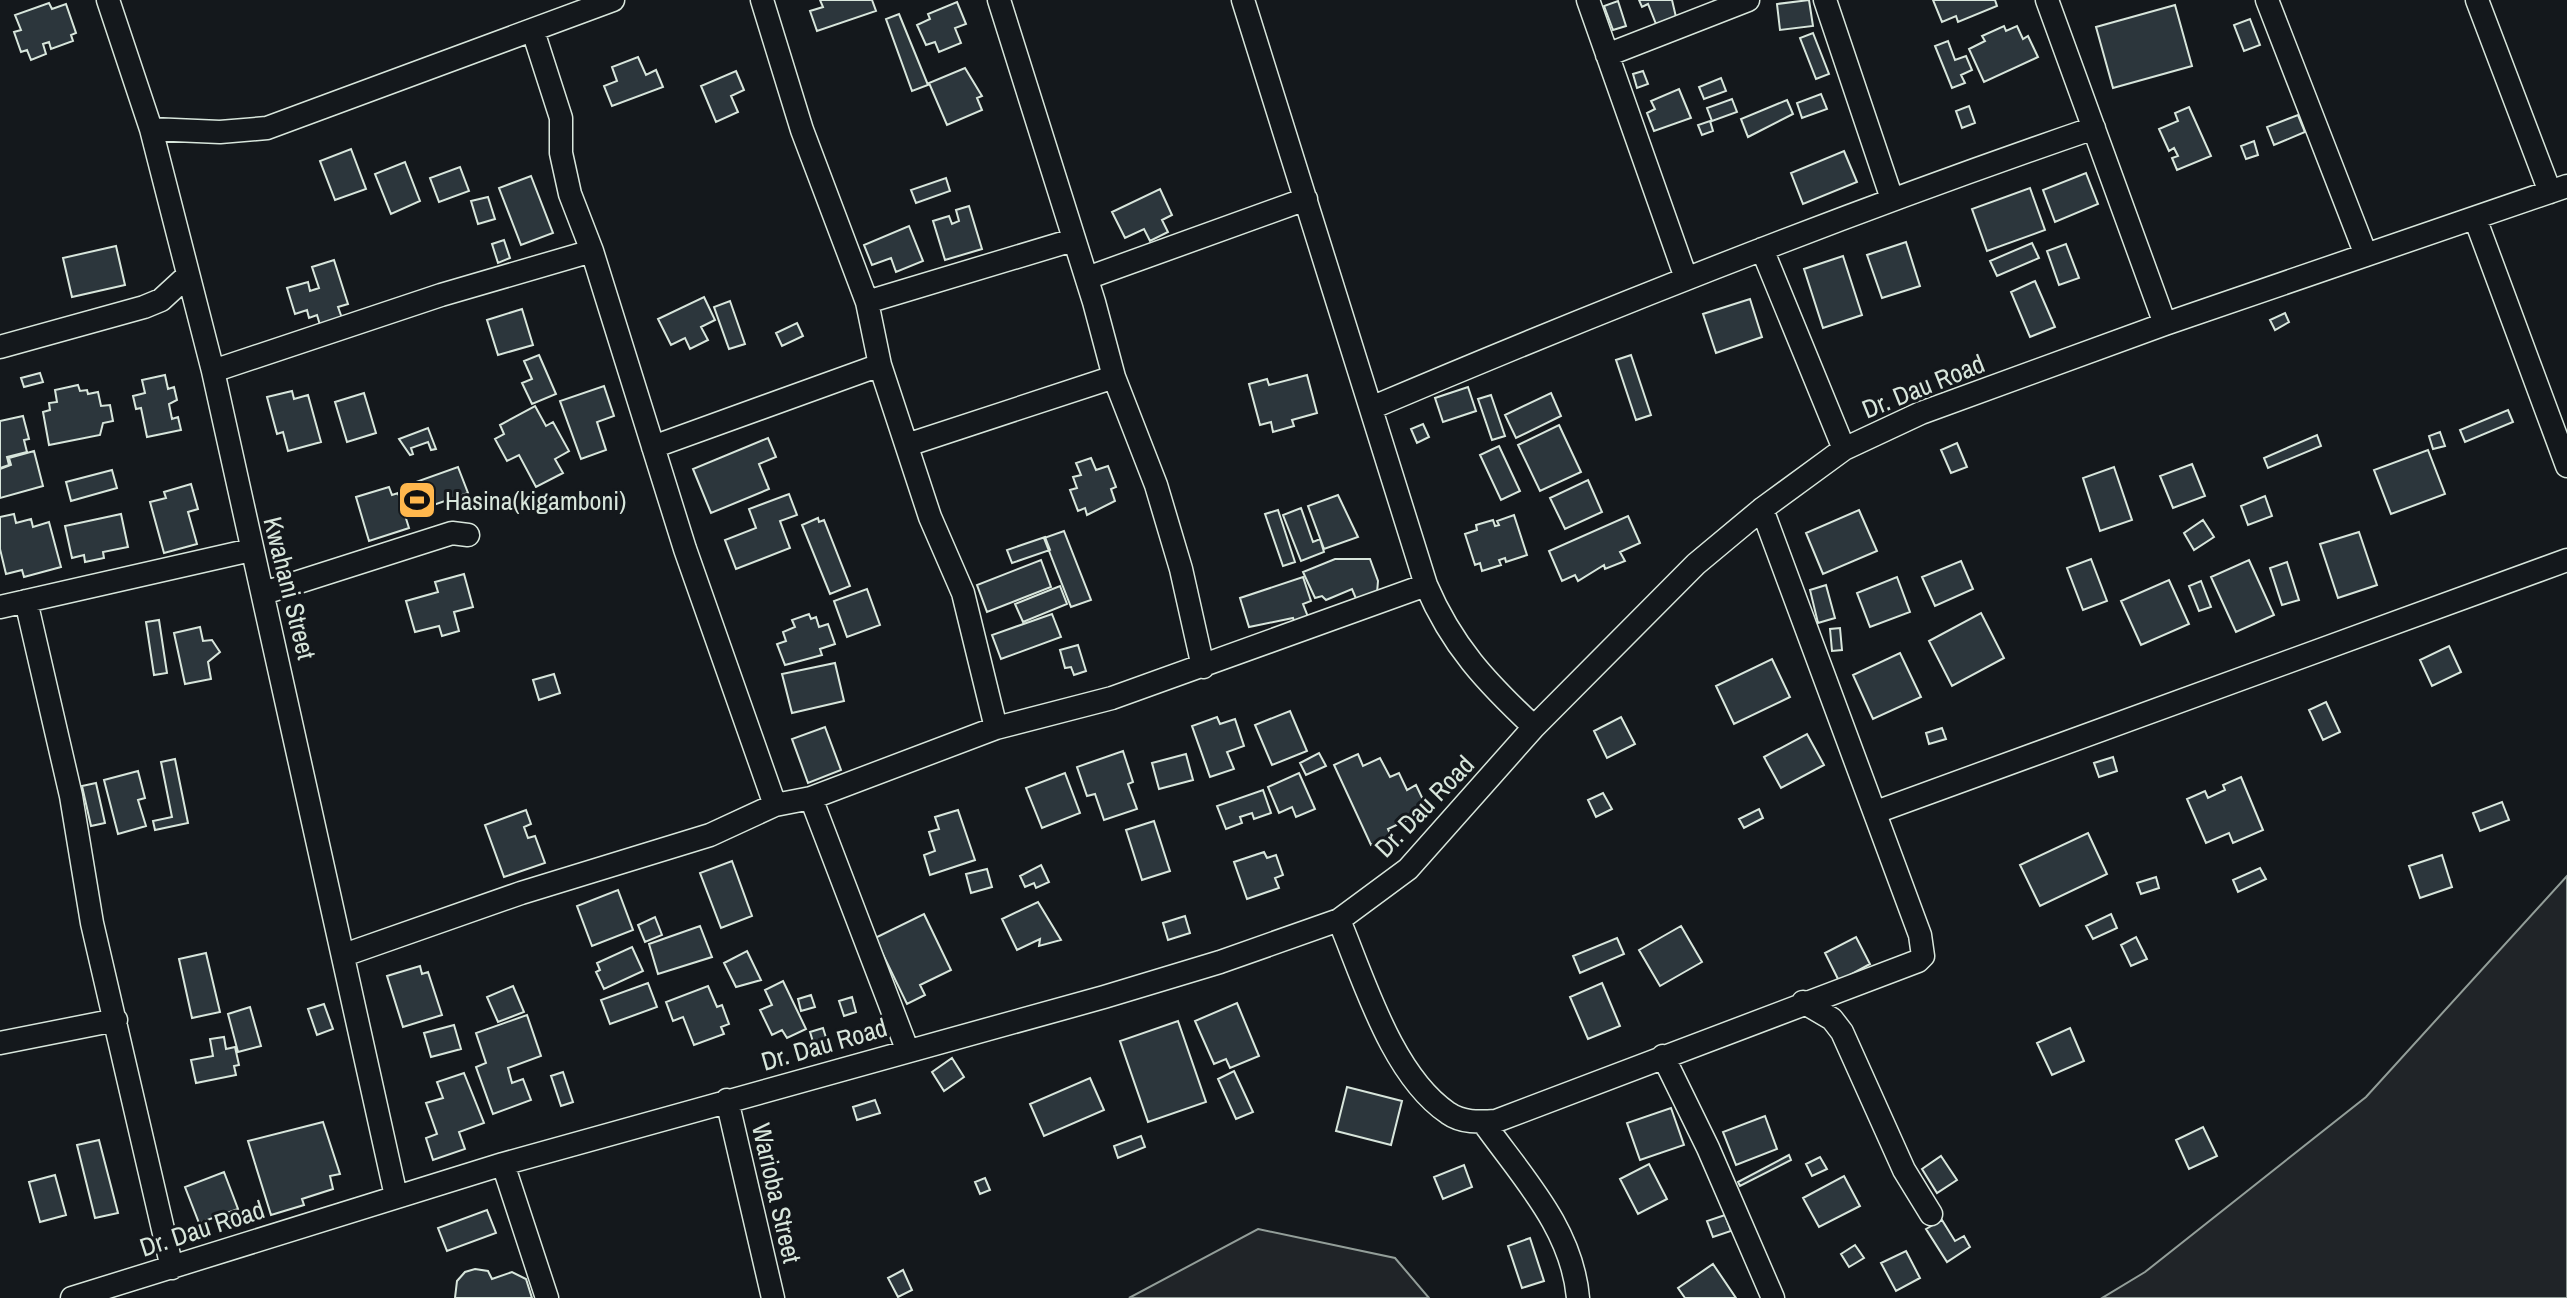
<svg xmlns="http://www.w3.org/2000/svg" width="2567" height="1298" font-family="'Archivo Narrow',sans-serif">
  <rect width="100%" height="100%" fill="#14181c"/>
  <path fill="#202428" stroke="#939e99" stroke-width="2" d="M2567 876V1298H2102L2145 1272 2366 1097Z
    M1258 1229 1395 1258 1429 1298H1129Z"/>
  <path fill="#2c363c" stroke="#d8e6dc" stroke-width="2" d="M820 0H872L876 11 817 31 810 11 823 7Z
    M1639 0H1672L1676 17 1656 24 1648 4 1642 7Z
    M1809 0 1813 26 1780 30 1777 4Z
    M1933 0H1995L1997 6 1958 22 1956 16 1942 22Z
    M1618 1 1626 26 1613 30 1604 6Z
    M957 2 966 24 955 28 961 43 939 52 935 42 926 45 917 25 930 19 928 14Z
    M49 3 52 9 66 4 76 33 71 35 73 41 51 49 49 42 43 44 46 54 31 60 27 50 21 52 14 32 21 30 15 15Z
    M2175 5 2192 66 2113 88 2096 27Z
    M899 14 928 85 912 91 886 19Z
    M2250 19 2260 45 2244 51 2234 25Z
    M2004 26 2006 31 2017 26 2023 39 2028 36 2038 57 1984 82 1969 49 1985 41 1982 36Z
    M1813 33 1829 74 1816 79 1800 38Z
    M1948 41 1955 60 1966 56 1972 70 1961 75 1965 83 1952 88 1935 46Z
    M638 57 646 75 656 70 663 87 612 106 604 86 617 81 612 67Z
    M965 68 982 96 977 98 982 110 947 125 929 83Z
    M736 71 744 90 731 96 738 112 716 122 701 86Z
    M1643 71 1648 84 1637 88 1633 74Z
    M1721 78 1726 91 1704 99 1699 87Z
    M1679 89 1691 118 1654 131 1647 113 1655 109 1651 101Z
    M1821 94 1827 109 1802 118 1797 103Z
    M1732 99 1737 112 1712 121 1707 108Z
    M1787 100 1793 114 1748 137 1741 119Z
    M1969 106 1975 123 1962 128 1956 111Z
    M2189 107 2211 156 2177 170 2172 158 2178 156 2174 148 2169 151 2159 129 2178 121 2175 113Z
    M2298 115 2305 132 2274 145 2267 127Z
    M1710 121 1713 131 1702 135 1698 125Z
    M2254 141 2258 155 2246 159 2241 146Z
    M351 149 366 189 335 200 320 161Z
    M1844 151 1857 182 1803 204 1791 173Z
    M405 162 420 201 391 214 375 174Z
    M460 167 469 191 439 202 430 178Z
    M2086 173 2098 204 2055 222 2043 190Z
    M531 176 553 233 521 245 499 188Z
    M946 178 950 191 916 203 911 190Z
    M2030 188 2045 230 1987 251 1972 209Z
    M1160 189 1172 215 1162 220 1168 232 1150 241 1144 229 1125 238 1112 212Z
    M488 197 495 219 478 224 471 201Z
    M969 206 982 249 945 260 933 221 949 216 952 224 959 221 956 210Z
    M909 226 923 261 896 272 891 258 872 265 864 245Z
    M504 240 510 258 498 263 492 244Z
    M1906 242 1920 286 1882 298 1867 255Z
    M2032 243 2039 258 1997 276 1990 261Z
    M2066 244 2079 278 2059 285 2047 251Z
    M116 246 125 285 72 297 63 258Z
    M1843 256 1862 315 1823 328 1804 269Z
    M334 260 348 304 338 307 342 318 320 325 317 315 309 318 307 310 295 314 287 288 308 282 310 291 319 288 312 267Z
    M2035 281 2055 327 2030 337 2011 292Z
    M704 297 715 320 701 327 708 340 690 349 685 338 671 345 658 319Z
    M1750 299 1762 337 1716 353 1703 314Z
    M730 301 745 344 729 349 714 307Z
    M522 309 533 345 498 355 487 320Z
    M2285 313 2289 322 2275 330 2270 320Z
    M797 323 803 336 782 346 776 333Z
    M539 355 556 394 532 404 522 383 532 379 524 361Z
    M1631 355 1651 415 1636 420 1616 360Z
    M40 373 43 382 24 387 21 378Z
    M165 375 168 389 174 387 177 400 169 404 172 419 178 417 181 430 147 437 141 408 136 409 133 396 145 393 142 380Z
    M1307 375 1317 413 1292 420 1294 426 1273 432 1271 422 1260 425 1249 384 1267 379 1269 385Z
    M78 385 80 391 87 390 88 394 98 392 101 406 110 405 113 421 103 423 100 435 49 445 43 412 50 410 49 403 57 402 55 390Z
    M604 386 614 416 597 422 606 450 581 459 560 401Z
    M1468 387 1476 411 1443 422 1435 398Z
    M292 391 294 399 308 395 321 442 288 451 283 432 277 434 267 397Z
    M364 393 376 433 347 442 335 402Z
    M1551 393 1561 416 1516 438 1505 415Z
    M1491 395 1505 436 1492 440 1478 399Z
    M535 406 546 426 553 422 569 451 555 459 563 473 536 487 519 455 507 461 495 439 504 434 500 425Z
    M2508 410 2513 422 2465 442 2460 430Z
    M23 416 29 439 24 440 27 452 7 457 9 465 0 468V421Z
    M1423 424 1429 437 1417 443 1411 429Z
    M1559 425 1581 472 1540 491 1518 445Z
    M428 428 436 449 431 450 428 442 411 448 413 454 410 455 399 439Z
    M2440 432 2445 446 2433 449 2429 436Z
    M2317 435 2321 446 2268 468 2264 458Z
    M768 438 776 457 759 464 769 489 711 513 693 469Z
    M1957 443 1967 467 1951 473 1941 450Z
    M1499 446 1520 491 1501 500 1480 455Z
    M2428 450 2445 494 2391 514 2374 470Z
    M34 451 43 486 0 498V469L11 465 9 458Z
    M1091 458 1096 470 1108 466 1116 487 1111 489 1115 501 1087 515 1085 508 1078 511 1070 490 1077 488 1073 477 1081 475 1076 463Z
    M2192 464 2205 496 2173 508 2160 476Z
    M458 467 468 493 422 509 413 483Z
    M2114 467 2132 520 2100 531 2083 478Z
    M112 470 117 488 71 501 66 482Z
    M1588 480 1602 512 1565 529 1550 498Z
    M191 484 198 509 188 512 197 544 164 553 150 502 166 498 164 492Z
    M389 487 392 495 398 493 409 528 369 541 356 497Z
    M789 494 797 515 780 521 790 548 736 569 725 540 756 528 749 509Z
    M1338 495 1358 537 1324 549 1308 506Z
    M2265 496 2272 516 2248 525 2241 506Z
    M1301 508 1313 542 1320 539 1324 552 1301 561 1283 515Z
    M1278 510 1295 562 1283 566 1265 514Z
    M1859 510 1877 551 1823 574 1806 533Z
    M14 514 16 523 31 519 33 527 49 522 61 567 24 577 22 570 6 574 0 549V517Z
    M121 514 128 547 103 552 104 558 85 562 84 555 72 558 65 526Z
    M1514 515 1527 555 1506 562 1505 558 1499 560 1501 565 1482 571 1480 563 1475 565 1465 534 1477 530 1476 525 1493 520 1495 526 1499 525 1497 521Z
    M1628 516 1640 543 1620 552 1625 561 1605 569 1604 565 1578 581 1575 575 1562 581 1549 551Z
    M818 518 819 522 824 520 850 586 830 594 802 525Z
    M2203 520 2214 537 2194 550 2184 533Z
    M1064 531 1091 600 1071 607 1044 538Z
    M2359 532 2377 585 2338 598 2320 544Z
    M1045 537 1050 550 1012 563 1007 550Z
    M1335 559H1370L1378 581 1377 593 1357 601 1352 589 1326 600 1322 596 1315 598 1303 572Z
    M2091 559 2107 601 2083 610 2067 568Z
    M1041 560 1051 587 987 612 977 585Z
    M2249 560 2274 615 2236 632 2211 577Z
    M1961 561 1973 589 1935 606 1922 577Z
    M2287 562 2299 600 2282 605 2270 568Z
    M464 574 473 607 454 612 459 631 442 636 439 626 415 632 406 601 438 592 435 582Z
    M1303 577 1311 601 1303 604 1310 622 1296 627 1293 618 1249 627 1240 598Z
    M1897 577 1910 612 1870 627 1857 593Z
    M2169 580 2189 624 2141 645 2121 601Z
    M2201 581 2211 607 2199 611 2189 586Z
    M1826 585 1835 618 1818 623 1810 590Z
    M1060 586 1067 604 1023 622 1015 604Z
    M867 589 880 625 847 637 834 601Z
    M1981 613 2004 658 1952 686 1929 641Z
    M809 614 811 619 816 617 819 627 828 624 835 644 820 649 822 655 785 665 777 644 786 641 783 632 795 627 792 620Z
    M1052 614 1061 637 1001 659 992 635Z
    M159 620 167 673 154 675 146 622Z
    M200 627 203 641 212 640 220 652 208 662 211 679 185 684 174 633Z
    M1840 628 1842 650 1832 651 1830 629Z
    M1078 645 1086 671 1074 675 1071 667 1065 668 1060 650Z
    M2449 646 2461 672 2432 686 2420 660Z
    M1900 653 1921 697 1873 719 1853 675Z
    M1772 659 1790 697 1734 724 1716 686Z
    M835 663 844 701 792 713 782 674Z
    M554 674 560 693 539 700 533 680Z
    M2326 702 2340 732 2323 740 2309 710Z
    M1290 711 1307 751 1272 765 1255 725Z
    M1217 717 1220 724 1235 719 1244 746 1227 752 1234 769 1210 777 1192 726Z
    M1621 717 1635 744 1607 758 1594 731Z
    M825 727 841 770 808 783 792 739Z
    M1942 728 1946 739 1929 744 1926 733Z
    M1807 734 1824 765 1781 788 1764 757Z
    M1123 751 1133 782 1128 784 1137 809 1104 820 1095 794 1087 796 1077 767Z
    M1319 753 1326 766 1306 775 1300 763Z
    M1186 754 1193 780 1159 789 1152 763Z
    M1358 754 1363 766 1380 758 1390 777 1399 773 1407 790 1416 785 1428 810 1388 829 1391 836 1371 845 1334 765Z
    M2113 757 2117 771 2099 777 2094 763Z
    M175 759 188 823 155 830 153 821 172 817 161 762Z
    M138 771 145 798 138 800 146 826 118 834 104 780Z
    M1065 773 1080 813 1042 828 1026 788Z
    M1299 773 1315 809 1296 817 1292 807 1279 813 1268 787Z
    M2241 777 2263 830 2233 843 2229 833 2206 843 2187 799 2205 791 2208 798 2225 790 2223 785Z
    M96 783 105 823 91 826 82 786Z
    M1263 790 1271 813 1254 819 1252 813 1240 817 1242 823 1226 829 1217 806Z
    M1603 793 1612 809 1596 817 1588 800Z
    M2502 802 2509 820 2480 831 2473 813Z
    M1759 809 1763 818 1744 828 1739 819Z
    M526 810 531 824 524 827 528 838 535 836 545 863 504 877 485 825Z
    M958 810 975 860 930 875 924 855 935 851 929 832 939 829 935 817Z
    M1154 821 1170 871 1142 880 1126 830Z
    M2088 833 2107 874 2040 906 2020 865Z
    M1264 852 1267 858 1276 855 1283 875 1275 878 1279 888 1247 899 1234 862Z
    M2442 855 2452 887 2420 898 2409 866Z
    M732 861 752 916 721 928 700 873Z
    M1041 865 1049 882 1036 888 1034 883 1025 887 1020 876Z
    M2260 868 2266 879 2238 892 2233 880Z
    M987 869 992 887 971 893 966 874Z
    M2156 877 2159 888 2141 894 2137 883Z
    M618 890 633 930 592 946 577 906Z
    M1038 902 1061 940 1039 946 1040 939 1017 950 1002 919Z
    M924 914 951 970 920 985 925 995 907 1004 875 938Z
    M2111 914 2117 928 2093 939 2086 926Z
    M1185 916 1190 933 1168 940 1163 923Z
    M655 917 662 935 645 942 638 925Z
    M700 926 712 957 658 974 649 944Z
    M1681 926 1702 962 1660 986 1639 950Z
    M1856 937 1870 964 1839 981 1825 953Z
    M2136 937 2147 959 2131 966 2121 945Z
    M1617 938 1624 954 1580 973 1573 956Z
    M632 947 643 971 604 989 596 972 600 970 597 963Z
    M747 951 761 980 736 987 724 963Z
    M206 953 220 1012 192 1018 179 959Z
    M420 966 422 974 428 972 442 1015 403 1027 387 976Z
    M783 981 806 1029 787 1038 782 1030 772 1035 760 1010 772 1005 765 990Z
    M648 983 657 1007 610 1024 601 1000Z
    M1602 983 1620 1026 1588 1039 1570 997Z
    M513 986 524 1012 498 1022 487 997Z
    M708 986 717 1007 722 1005 729 1024 721 1027 724 1034 694 1045 683 1017 673 1021 666 1002Z
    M811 995 815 1007 801 1011 798 999Z
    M852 997 856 1012 844 1016 839 1001Z
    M1237 1003 1259 1056 1230 1068 1226 1059 1214 1064 1195 1021Z
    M324 1004 333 1029 317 1035 308 1009Z
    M250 1007 261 1046 238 1052 228 1014Z
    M527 1015 541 1056 508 1068 512 1083 523 1079 531 1100 493 1114 476 1067 486 1063 476 1033Z
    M1178 1021 1206 1102 1148 1122 1120 1041Z
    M454 1025 461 1049 431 1057 424 1033Z
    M823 1028 827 1041 814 1045 810 1032Z
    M2070 1028 2084 1061 2052 1075 2037 1043Z
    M224 1037 226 1049 235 1047 239 1065 234 1066 236 1075 196 1083 191 1060 213 1056 210 1039Z
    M952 1058 964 1077 944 1091 932 1072Z
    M1234 1071 1253 1112 1236 1119 1218 1079Z
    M563 1072 573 1102 561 1106 551 1076Z
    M464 1073 484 1123 459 1132 465 1149 433 1160 426 1138 437 1134 426 1103 443 1098 437 1082Z
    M1090 1078 1104 1110 1044 1136 1030 1104Z
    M1347 1087 1402 1101 1391 1145 1336 1131Z
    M875 1100 880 1113 857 1120 853 1107Z
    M1671 1108 1684 1145 1640 1160 1627 1123Z
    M1765 1116 1777 1149 1736 1165 1723 1132Z
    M323 1122 340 1174 330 1176 333 1189 302 1199 304 1205 271 1215 248 1141Z
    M2203 1127 2217 1156 2189 1169 2176 1140Z
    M1141 1136 1145 1147 1118 1158 1114 1146Z
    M99 1140 118 1213 95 1218 77 1145Z
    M1789 1155 1791 1160 1740 1186 1738 1182Z
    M1941 1156 1957 1180 1937 1193 1922 1169Z
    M1820 1157 1827 1169 1812 1176 1806 1164Z
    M1649 1164 1667 1199 1638 1214 1620 1179Z
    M1464 1165 1472 1187 1443 1199 1434 1177Z
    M224 1172 238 1209 199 1223 185 1187Z
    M55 1175 66 1215 40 1222 29 1182Z
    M1844 1176 1860 1206 1819 1227 1803 1198Z
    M985 1178 990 1190 980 1194 975 1182Z
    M487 1210 496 1233 447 1251 438 1228Z
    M1725 1215 1731 1231 1713 1237 1707 1221Z
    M1942 1220 1955 1241 1964 1236 1970 1247 1947 1262 1926 1229Z
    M1530 1238 1544 1281 1522 1288 1508 1246Z
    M1855 1245 1864 1258 1849 1267 1841 1254Z
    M1906 1251 1920 1278 1896 1291 1881 1263Z
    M1713 1264 1736 1298H1685L1678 1288Z
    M475 1269 488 1271 492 1279 512 1272 526 1279 532 1298H455L457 1281 465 1272Z
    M903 1270 912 1290 898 1297 888 1278Z"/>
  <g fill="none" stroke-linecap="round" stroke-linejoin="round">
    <g stroke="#d8e6dc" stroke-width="25">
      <path id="minor" d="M108 0 151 129 213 371 396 1196
        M762 0 802 130 867 302 880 365 930 517 963 593 996 728
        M999 0 1094 302 1114 377 1156 485 1181 569 1203 667
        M1243 0 1426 585C1452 646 1486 682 1534 727
        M1588 0 1686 278
        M1825 0 1892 199
        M2047 0 2165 324
        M2267 0 2366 255
        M2477 0 2550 192
        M533 31 561 118V153L570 194 592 251 685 549 775 805
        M1607 55 1748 0
        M151 129 220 132 267 128 613 0
        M2475 218 2567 466
        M1762 249 1844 449
        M1087 278 1306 199
        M867 302 1073 240
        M0 347 144 307 161 300 186 277
        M213 371 441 295 592 251
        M1371 408C1609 307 1849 212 2094 128
        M907 445 1114 377
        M653 447 880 365
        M264 593 452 533 468 535
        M26 601 71 796 92 923 172 1268
        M0 607 251 550
        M811 798 907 1049
        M1876 812 2567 560
        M1339 920C1364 980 1392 1075 1448 1113 1462 1123 1479 1122 1496 1121L1918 961 1923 956 1920 935 1762 509
        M344 955 521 893 710 835 775 805 811 798 996 728 1112 698 1426 585
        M1803 1002 1832 1019 1842 1032 1904 1170 1931 1214
        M0 1043 116 1020
        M1663 1056 1708 1148 1773 1298
        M727 1100 773 1298
        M1483 1122C1522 1177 1572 1228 1578 1298
        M503 1164 547 1298
        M72 1298 503 1164 1104 997 1220 962 1339 920 1408 869 1534 727 1696 564 1762 509 1844 449 1921 413 2165 324 2567 186"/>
    </g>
    <use href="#minor" stroke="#14181c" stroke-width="22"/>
  </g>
  <defs>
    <g id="stadium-square" transform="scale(2)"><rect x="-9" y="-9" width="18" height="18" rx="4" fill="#ffb74d" stroke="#14181c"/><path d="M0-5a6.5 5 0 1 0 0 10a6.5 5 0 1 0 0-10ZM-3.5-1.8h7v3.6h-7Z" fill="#111"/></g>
  </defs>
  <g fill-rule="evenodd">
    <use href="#stadium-square" x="417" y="500"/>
  </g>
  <g text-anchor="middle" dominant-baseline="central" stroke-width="6" stroke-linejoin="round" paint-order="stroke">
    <g font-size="26" fill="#d8e6dc" stroke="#14181c">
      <text transform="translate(1923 386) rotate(-22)">Dr. Dau Road</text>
      <text transform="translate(290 588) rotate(76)">Kwahani Street</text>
      <text transform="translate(1424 806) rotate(-46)">Dr. Dau Road</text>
      <text transform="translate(824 1044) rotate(-16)">Dr. Dau Road</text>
      <text transform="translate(777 1193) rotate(77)">Warioba Street</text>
      <text transform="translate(202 1228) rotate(-18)">Dr. Dau Road</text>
    </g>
    <g font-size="26" fill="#d8e6dc" stroke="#14181c" text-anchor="start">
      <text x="445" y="500">Hasina(kigamboni)</text>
    </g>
  </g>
</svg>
